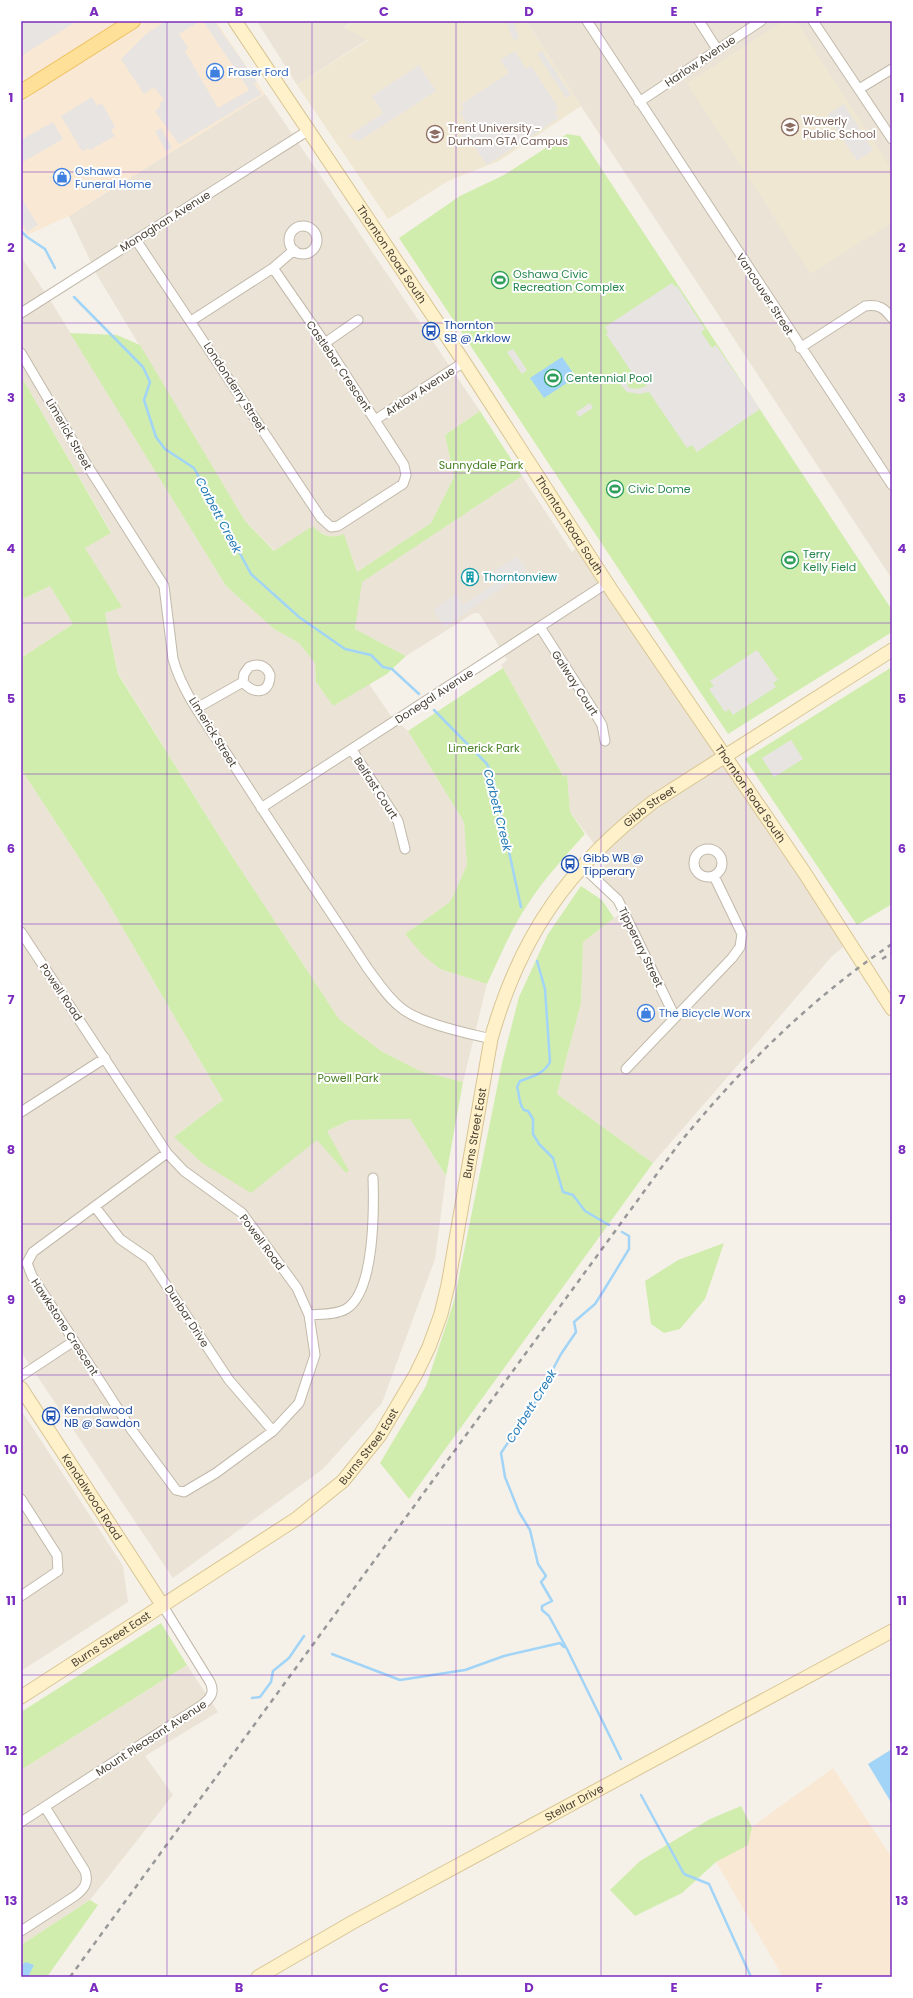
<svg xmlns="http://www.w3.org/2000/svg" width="913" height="1998" font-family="Poppins,sans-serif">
  <rect width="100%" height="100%" fill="#f5f1e9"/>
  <path fill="#eae3d6" d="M257 21H354L344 27 368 39 297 85Z
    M526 21H892V579L581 106Z
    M265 94 480 411 445 435 454 477 431 523 357 572 344 535 332 537 326 535 317 531 313 527 275 551 245 521 97 275 69 216Z
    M21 257 52 303 226 586 274 629 299 643 315 663 316 682 333 706 369 684 391 716 408 731 464 822 467 865 450 902 405 934 440 969 487 984 463 1082 420 1071 381 1051 339 1019 228 850 118 673 105 613 121 607 85 548 111 532 21 376Z
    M522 476 572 552 583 540 847 944 832 956 653 1163 557 1094 581 1003 583 942 614 918 627 911 621 898 596 873 608 862 570 812 567 775 565 778 501 665 507 660 479 613H474L406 656 355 629 361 582Z
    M50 586 73 624 21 658V600Z
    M21 769 104 896 223 1100 174 1137 202 1163 296 1156 327 1131 350 1120 410 1119 446 1176 435 1259 382 1403 323 1469 173 1578 21 1352Z
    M21 1410 123 1566 128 1602 21 1671Z
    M187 1665 218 1712 145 1756 173 1795 90 1900 21 1945V1770Z"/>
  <path fill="#f9e8d3" d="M21 21H216L265 94 69 216 27 235 21 225V103L33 95 21 74Z
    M833 1768 892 1858V1977H783L716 1862 752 1827Z"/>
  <path fill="#f0e7d2" d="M354 21H526L581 106 499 161 448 181 388 219 297 85 368 40 344 28Z
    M784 21H796L892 170V222L811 274 687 83Z"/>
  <path fill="#d1edae" d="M567 134 580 136 892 610V632L728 734 399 238 460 196 504 175Z
    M70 333 117 335 140 345 245 521 274 551 313 526C321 536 333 539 344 534L357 572 431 523 454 477 445 435 480 411 522 476 362 582 355 629 406 656 387 674 333 706 316 682 315 663 299 643 274 629 226 586Z
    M21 376 111 533 85 548 122 607 105 613 118 674 228 850 339 1019 381 1051 420 1071 463 1082 446 1176 410 1119 350 1120 327 1131 349 1171 346 1173 317 1140 251 1193 202 1163 174 1137 223 1100 104 896 21 769V658L73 624 50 586 21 600Z
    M892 667V904L857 925 745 759Z
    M503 668 564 777 567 774 570 812 585 834C565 856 544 879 528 904 511 929 500 957 487 984L440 969 423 955 405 934 450 902 467 865 464 822 408 731Z
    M581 886 602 900 614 918 583 942 581 1003 557 1094 653 1163 409 1499 380 1463 426 1386 454 1301 502 1063 519 997 548 934Z
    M724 1243 705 1299 680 1329 664 1333 651 1324 645 1281 678 1260Z
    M161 1623 187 1665 21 1770V1712Z
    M741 1806 752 1827 748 1845 716 1862 682 1893 635 1916 610 1890 640 1861 710 1819Z
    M90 1900 98 1905 47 1977H21V1945Z"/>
  <path fill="#e7e4e1" d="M21 21H39L40 23 43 21H77L21 56Z
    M166 21H200L179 34 188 48 185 51 218 108 249 90 203 21H214L257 82 254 84 262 94 179 144 155 111 161 106 159 104 164 100 154 87 144 94 121 59 146 34Z
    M513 21 519 38 513 40 507 23Z
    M515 51 526 69 531 66 556 104 558 107 555 113 559 118 487 165 468 138 464 140 461 135 463 133 460 129 467 124 459 112 464 109 461 104 509 73 500 60Z
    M542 51 571 95 566 98 537 54Z
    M419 65 436 91 359 141 348 136 383 113 372 96Z
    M92 97 97 106 102 103 115 127 111 130 115 136 90 150 88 148 82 151 61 116Z
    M844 104 873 150 857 161 827 115Z
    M53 122 63 139 23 162 21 159V140Z
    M161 128 172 148 166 151 155 131Z
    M21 198 38 225 27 232 21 221Z
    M672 283 675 287 677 286 705 329 701 332 712 348 716 345 760 409 697 452 692 445 687 448 649 392 639 394 627 392 612 375 616 372 630 388 636 389 647 386 640 374 635 377 606 334 608 332 605 327Z
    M513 349 527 370 522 374 507 352Z
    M590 403 593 408 579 417 576 412Z
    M517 556 527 571 445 627 433 610 456 594 463 605 496 583 490 574Z
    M757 650 778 680 773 683 776 687 733 715 729 709 725 712 709 689 714 686 710 681Z
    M791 740 803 759 774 777 762 758Z"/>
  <path fill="#a1d4f6" d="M562 357 576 377 544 398 530 378Z
    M892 1749V1804L868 1764Z
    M26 1962 34 1965 28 1977H21V1965Z"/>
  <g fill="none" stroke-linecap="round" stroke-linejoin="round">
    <path stroke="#a1d4f6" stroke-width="2.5" d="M21 231 27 237 45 249 55 268
      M74 297 143 367 150 382 144 400 156 437 165 449 194 468 251 574 299 617 345 649 371 655 383 667 392 669 419 694
      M434 710 487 764 493 778 521 907
      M537 961 545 989 550 1062C544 1074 531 1077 520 1081L517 1087C520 1095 518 1103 524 1110L528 1111 533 1119V1134L539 1144 553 1158 563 1192 573 1195 585 1211 609 1225
      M332 1654 400 1680 465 1670 504 1656 560 1643 564 1647
      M252 1698 260 1697 271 1682 273 1671 289 1658 304 1636
      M621 1759 567 1649 549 1616 542 1610V1606L552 1601 541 1582 546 1576 538 1564 530 1530 519 1512 505 1477 501 1453 536 1401 561 1354 576 1332 574 1322 595 1304 604 1290 629 1249V1236L622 1232
      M641 1795 684 1874 709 1884 751 1977"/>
    <g stroke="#c2b9aa" stroke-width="11">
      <path id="street" d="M587 21 892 485
        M699 21 717 49
        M813 21 892 139
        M859 89 892 69
        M639 102 761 21
        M289 240a14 14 0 1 1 28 0a14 14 0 1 1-28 0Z
        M136 240 321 518 331 527 338 526 403 484 406 475 404 465 325 343 273 268
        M21 313 309 130
        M191 321 273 268 294 250
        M325 343 358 320
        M800 348 865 306C879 304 884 308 892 318
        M21 353 87 465 164 586 173 659C183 695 210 728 230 759 275 830 322 899 368 969 378 982 387 997 400 1007 418 1023 467 1033 491 1039
        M375 420 464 362
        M540 627 595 713 602 725 605 741
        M197 708 243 682 244 674 249 667C258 663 266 665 270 675 270 694 254 695 243 682
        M352 750 398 821 405 849
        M261 808 607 583
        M694 863a14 14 0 1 1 28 0a14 14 0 1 1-28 0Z
        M582 866 618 900 675 1017
        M21 932 167 1153 184 1171 242 1213 297 1288 309 1315 315 1355 299 1403 273 1431 216 1473 184 1492 176 1490 131 1429 32 1276 27 1263 33 1252 167 1153
        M626 1069 732 958 740 947 742 934 714 876
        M21 1112 105 1058
        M95 1207 120 1239 149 1259 229 1380 273 1431
        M309 1315C320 1314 336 1315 346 1309 375 1292 374 1208 373 1178
        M21 1376 74 1341
        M21 1499 57 1555 58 1571 21 1596
        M21 1822 202 1705C211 1698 215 1692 210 1682L163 1606
        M21 1931 75 1896C84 1889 89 1883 85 1871L45 1807"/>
    </g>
    <g stroke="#d9c695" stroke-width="15">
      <g id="secondary">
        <path id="s1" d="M235 21 464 362 612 591 804 872 892 1009"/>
        <path id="s2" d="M21 1388 163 1606"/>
        <path id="s3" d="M21 1697 296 1519 343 1481 380 1435 416 1374 429 1347 441 1314 448 1285 491 1039C520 936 568 867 653 802L892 650"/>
        <path id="s4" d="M258 1977 353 1922 892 1631"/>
      </g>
    </g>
    <g stroke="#eec15f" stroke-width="16">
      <path id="primary" d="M21 92 133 21"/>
    </g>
    <use href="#street" stroke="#fff" stroke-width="9"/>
    <use href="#secondary" stroke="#fff1c9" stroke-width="13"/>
    <use href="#primary" stroke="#ffe098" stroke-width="14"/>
    <path stroke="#989898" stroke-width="2.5" stroke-dasharray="5 5" stroke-linecap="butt" d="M882 959 892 953
      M70 1977 678 1145C740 1069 810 999 892 944"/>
  </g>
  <path fill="none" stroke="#7b2cbf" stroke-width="1" stroke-opacity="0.55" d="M167 21V1977M312 21V1977M456 21V1977M601 21V1977M746 21V1977M21 172H892M21 323H892M21 473H892M21 623H892M21 774H892M21 924H892M21 1074H892M21 1224H892M21 1375H892M21 1525H892M21 1675H892M21 1826H892"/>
  <defs>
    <g id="shop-ring" transform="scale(0.9)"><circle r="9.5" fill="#fff" stroke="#3f7fe0" stroke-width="1.5"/><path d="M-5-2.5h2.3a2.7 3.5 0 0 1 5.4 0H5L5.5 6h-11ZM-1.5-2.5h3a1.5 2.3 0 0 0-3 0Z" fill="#3f7fe0"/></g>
    <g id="school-ring" transform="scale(0.9)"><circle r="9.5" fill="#fff" stroke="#8d6e63" stroke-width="1.5"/><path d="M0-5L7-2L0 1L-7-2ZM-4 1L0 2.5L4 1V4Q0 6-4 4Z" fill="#8d6e63"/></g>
    <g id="university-ring" transform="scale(0.9)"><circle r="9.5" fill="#fff" stroke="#8d6e63" stroke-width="1.5"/><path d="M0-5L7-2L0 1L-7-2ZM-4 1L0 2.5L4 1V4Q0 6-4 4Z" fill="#8d6e63"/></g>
    <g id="stadium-ring" transform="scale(0.9)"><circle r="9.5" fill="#fff" stroke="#2e9e5b" stroke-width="1.5"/><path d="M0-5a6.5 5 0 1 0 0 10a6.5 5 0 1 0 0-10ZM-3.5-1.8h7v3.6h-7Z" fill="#2e9e5b"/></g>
    <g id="bus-ring" transform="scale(0.9)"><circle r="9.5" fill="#fff" stroke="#1a4fb4" stroke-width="1.5"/><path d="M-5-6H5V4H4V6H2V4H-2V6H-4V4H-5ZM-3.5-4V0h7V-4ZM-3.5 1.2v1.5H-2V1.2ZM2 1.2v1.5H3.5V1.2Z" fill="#1a4fb4"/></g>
    <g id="building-ring" transform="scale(0.9)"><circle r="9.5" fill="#fff" stroke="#0f9aa8" stroke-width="1.5"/><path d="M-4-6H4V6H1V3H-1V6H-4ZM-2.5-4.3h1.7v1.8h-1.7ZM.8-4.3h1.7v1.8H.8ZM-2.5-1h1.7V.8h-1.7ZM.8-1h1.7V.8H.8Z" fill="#0f9aa8"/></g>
  </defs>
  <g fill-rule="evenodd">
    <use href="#shop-ring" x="215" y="72"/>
    <use href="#school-ring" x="790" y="127"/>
    <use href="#university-ring" x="435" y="134"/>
    <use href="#shop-ring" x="62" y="177"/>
    <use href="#stadium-ring" x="500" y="280"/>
    <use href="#bus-ring" x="431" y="331"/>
    <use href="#stadium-ring" x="553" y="378"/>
    <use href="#stadium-ring" x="615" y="489"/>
    <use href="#stadium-ring" x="790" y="560"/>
    <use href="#building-ring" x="470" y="577"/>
    <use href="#bus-ring" x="570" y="864"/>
    <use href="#shop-ring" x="646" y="1013"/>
    <use href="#bus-ring" x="51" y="1416"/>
  </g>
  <g text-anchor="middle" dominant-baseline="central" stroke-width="4" stroke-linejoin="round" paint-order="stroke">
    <g font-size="11" fill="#4a4236" stroke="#fff">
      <text transform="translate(700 61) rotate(-34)">Harlow Avenue</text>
      <text transform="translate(165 221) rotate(-32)">Monaghan Avenue</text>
      <text stroke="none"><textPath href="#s1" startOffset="281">Thornton Road South</textPath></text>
      <text transform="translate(765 294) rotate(57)">Vancouver Street</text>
      <text transform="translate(339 366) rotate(56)">Castlebar Crescent</text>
      <text transform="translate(235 387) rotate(57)">Londonderry Street</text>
      <text transform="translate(420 391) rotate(-33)">Arklow Avenue</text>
      <text transform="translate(69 434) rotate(60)">Limerick Street</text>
      <text stroke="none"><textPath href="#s1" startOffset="605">Thornton Road South</textPath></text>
      <text transform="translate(575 683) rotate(57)">Galway Court</text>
      <text transform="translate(434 696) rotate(-33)">Donegal Avenue</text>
      <text transform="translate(213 732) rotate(58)">Limerick Street</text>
      <text transform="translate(376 788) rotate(57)">Belfast Court</text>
      <text stroke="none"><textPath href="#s1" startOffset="929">Thornton Road South</textPath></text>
      <text stroke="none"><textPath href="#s3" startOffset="1150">Gibb Street</textPath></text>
      <text transform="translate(641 947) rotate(64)">Tipperary Street</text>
      <text transform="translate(61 992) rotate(56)">Powell Road</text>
      <text stroke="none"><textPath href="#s3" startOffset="767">Burns Street East</textPath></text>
      <text transform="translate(262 1242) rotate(53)">Powell Road</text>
      <text transform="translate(187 1316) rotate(57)">Dunbar Drive</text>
      <text transform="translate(65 1327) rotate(57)">Hawkstone Crescent</text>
      <text stroke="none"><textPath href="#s3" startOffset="431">Burns Street East</textPath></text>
      <text stroke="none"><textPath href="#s2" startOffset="130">Kendalwood Road</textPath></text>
      <text stroke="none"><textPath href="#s3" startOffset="107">Burns Street East</textPath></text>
      <text transform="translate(151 1738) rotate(-33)">Mount Pleasant Avenue</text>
      <text stroke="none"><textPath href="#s4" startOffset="361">Stellar Drive</textPath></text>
    </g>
    <g font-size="11" fill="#366cbe" stroke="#fff" text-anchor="start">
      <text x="228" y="72">Fraser Ford</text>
      <text x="75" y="171">Oshawa<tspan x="75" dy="13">Funeral Home</tspan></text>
      <text x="659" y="1013">The Bicycle Worx</text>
    </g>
    <g font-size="11" fill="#785e54" stroke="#fff" text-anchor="start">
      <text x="803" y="121">Waverly<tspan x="803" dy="13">Public School</tspan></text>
      <text x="448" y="128">Trent University -<tspan x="448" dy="13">Durham GTA Campus</tspan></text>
    </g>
    <g font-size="11" fill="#27864d" stroke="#fff" text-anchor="start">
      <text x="513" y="274">Oshawa Civic<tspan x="513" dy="13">Recreation Complex</tspan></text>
      <text x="566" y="378">Centennial Pool</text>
      <text x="628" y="489">Civic Dome</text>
      <text x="803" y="554">Terry<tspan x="803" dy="13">Kelly Field</tspan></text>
    </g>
    <g font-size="11" fill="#164399" stroke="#fff" text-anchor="start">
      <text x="444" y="325">Thornton<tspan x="444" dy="13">SB @ Arklow</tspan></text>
      <text x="583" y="858">Gibb WB @<tspan x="583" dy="13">Tipperary</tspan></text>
      <text x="64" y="1410">Kendalwood<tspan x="64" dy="13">NB @ Sawdon</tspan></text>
    </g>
    <g font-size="11" fill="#488124" stroke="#fff">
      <text x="481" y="465">Sunnydale Park</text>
      <text x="484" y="748">Limerick Park</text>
      <text x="348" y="1078">Powell Park</text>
    </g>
    <g font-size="11" fill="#0d838f" stroke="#fff" text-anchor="start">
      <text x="483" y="577">Thorntonview</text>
    </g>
    <g font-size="12" font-style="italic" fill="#247bb7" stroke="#fff">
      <text transform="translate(219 515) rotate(62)">Corbett Creek</text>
      <text transform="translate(498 810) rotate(76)">Corbett Creek</text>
      <text transform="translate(531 1406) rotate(-58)">Corbett Creek</text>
    </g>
  </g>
  <rect width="913" height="1998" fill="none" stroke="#ffffff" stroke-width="44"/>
  <rect x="22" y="22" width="869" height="1954" fill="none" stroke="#7b2cbf" stroke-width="1.5"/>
  <g font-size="13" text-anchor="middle" font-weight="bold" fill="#7b2cbf">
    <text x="94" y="16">A</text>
    <text x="239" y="16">B</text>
    <text x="384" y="16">C</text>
    <text x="529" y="16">D</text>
    <text x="674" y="16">E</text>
    <text x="819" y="16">F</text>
    <text x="11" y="102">1</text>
    <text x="902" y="102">1</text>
    <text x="11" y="252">2</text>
    <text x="902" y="252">2</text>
    <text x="11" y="402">3</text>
    <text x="902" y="402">3</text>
    <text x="11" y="553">4</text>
    <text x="902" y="553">4</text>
    <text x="11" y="703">5</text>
    <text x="902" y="703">5</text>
    <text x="11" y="853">6</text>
    <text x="902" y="853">6</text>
    <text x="11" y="1004">7</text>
    <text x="902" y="1004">7</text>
    <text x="11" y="1154">8</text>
    <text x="902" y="1154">8</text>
    <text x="11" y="1304">9</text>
    <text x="902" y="1304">9</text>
    <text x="11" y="1454">10</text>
    <text x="902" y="1454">10</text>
    <text x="11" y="1605">11</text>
    <text x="902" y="1605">11</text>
    <text x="11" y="1755">12</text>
    <text x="902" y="1755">12</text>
    <text x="11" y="1905">13</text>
    <text x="902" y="1905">13</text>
    <text x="94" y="1992">A</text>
    <text x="239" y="1992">B</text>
    <text x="384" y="1992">C</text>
    <text x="529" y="1992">D</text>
    <text x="674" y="1992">E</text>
    <text x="819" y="1992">F</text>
  </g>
</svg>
